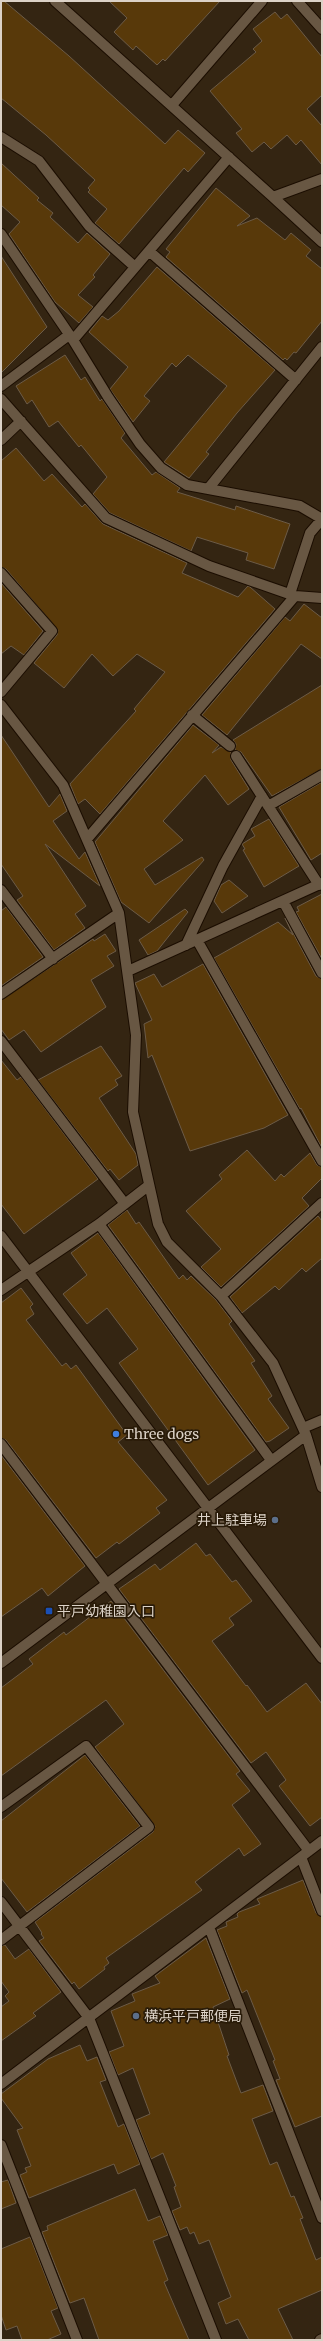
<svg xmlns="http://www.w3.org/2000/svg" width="323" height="2341" font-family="Merriweather,'Noto Sans JP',serif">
  <rect width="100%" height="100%" fill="#342512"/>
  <path fill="#58390a" stroke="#6c5b47" d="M1 1H4L69 56 165 144 178 130 205 153 188 172 184 168 119 244 95 223 107 209 88 192 90 190 88 188 95 180 46 135 1 98Z
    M109 1H220L165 61 163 59 157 65 136 46 133 50 114 32 127 18Z
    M275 12 281 19 287 14 322 57V95L307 109 322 126V165L301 140 296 145 287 135 271 149 264 142 252 152 236 133 242 129 210 91 256 52 253 49 262 41 253 29Z
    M1 163 39 198 37 200 53 213 50 217 78 243 87 233 110 254 93 275 95 277 78 295 93 307 79 323 55 302 9 234 20 222 1 205Z
    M216 188 250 216 237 226 257 218 285 240 291 233 311 250 306 256 322 269V321L296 353 294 352 287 360 285 358 283 360 166 257 170 252 166 249Z
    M1 256 47 327 1 373Z
    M157 267 275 370 237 413 206 452 209 454 189 478 164 462 227 386 188 355 176 367 172 363 144 396 150 401 133 422 110 389 128 367 89 332 102 316 108 320 119 311Z
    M65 355 81 380 85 377 100 401 102 399 125 433 121 438 152 475 156 472 180 488 177 492 235 510 236 506 290 524 274 569 246 560 248 553 197 537 191 551 110 513 93 494 107 477 81 445 79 447 58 421 49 427 32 400 27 404 16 386Z
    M16 448 44 481 52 474 82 507 85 504 103 524 187 563 182 573 238 597 248 586 250 587 275 609 100 814 85 799 78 804 70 784 136 711 134 709 165 672 137 654 113 676 92 654 64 688 34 663 57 635 58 630 6 569 1 567V461Z
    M1 583 43 631 24 655 11 646 1 654Z
    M304 604 322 618V659L301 644 227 735 202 715 285 617 290 621Z
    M322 685V769L272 796 241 752 235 750 236 744 233 740Z
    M193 725 219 745 212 753 221 747 231 752V760L249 789 228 805 205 775 163 821 183 840 144 869 155 885 202 857 204 860 149 923 121 902 95 842Z
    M1 735 49 807 60 794 67 811 53 821 79 859 85 852 100 886 45 844 86 906 75 914 85 928 54 950 17 900 23 896 1 864Z
    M322 782V853L311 860 279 807Z
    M269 819 299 866 264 887 243 850 245 849 242 844 255 836 251 829Z
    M229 880 248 896 222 913 214 901 221 885Z
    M322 894V959L296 912 299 911 297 907Z
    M6 907 43 957 1 986V911Z
    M185 909 188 912 157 951 148 955 139 940Z
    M285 918 316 976 322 979V1148L301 1108 300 1109 214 958 278 922 293 935Z
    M105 934 116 951 107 956 114 966 91 980 106 1007 41 1052 24 1030 9 1040 1 1029V1000L93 939 94 941Z
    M203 964 288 1115 264 1128 190 1151 152 1055 148 1058 144 1024 152 1020 135 983 154 974 162 987Z
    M101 1046 122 1076 115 1080 118 1085 99 1098 136 1154 138 1165 119 1180 110 1169 108 1171 38 1080Z
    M1 1060 17 1080 21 1077 98 1179 24 1234 1 1204Z
    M247 1150 275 1181 281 1174 284 1177 310 1153 317 1165 322 1167V1178L302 1198 309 1206 221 1287 201 1267 221 1249 186 1211 222 1179 219 1175Z
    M127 1210 136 1224 139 1222 179 1279 183 1275 187 1280 191 1276 216 1300 232 1321 229 1324 255 1361 251 1363 272 1396 268 1399 289 1428 270 1441 266 1442 108 1225Z
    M318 1216 322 1221V1258L306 1272 302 1268 279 1290 275 1286 242 1313 230 1297Z
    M98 1233 255 1450 208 1485 119 1363 138 1349 107 1308 87 1324 63 1294 87 1275 71 1253Z
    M21 1288 33 1304 30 1307 34 1314 26 1320 62 1366 66 1363 71 1369 76 1365 127 1435 118 1442 167 1500 156 1508 160 1513 119 1544 117 1542 96 1558 6 1440 1 1438V1303Z
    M1 1455 85 1566 48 1596 42 1588 1 1617Z
    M196 1543 206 1556 210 1554 232 1582 236 1580 252 1601 229 1618 234 1625 212 1641 246 1686 247 1685 267 1712 306 1683 322 1704V1817L310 1826 279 1786 286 1780 266 1752 251 1763 119 1589 155 1564 160 1570Z
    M111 1601 240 1771 236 1774 250 1791 232 1805 261 1844 244 1856 239 1848 195 1882 202 1890 106 1958 109 1963 104 1967 105 1969 79 1989 74 1982 72 1984 39 1941 44 1938 41 1934 42 1933 35 1922 153 1832 155 1826 95 1747 124 1724 106 1700 1 1776V1688L33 1664 29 1659 64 1632 66 1635Z
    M85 1755 140 1826 27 1912 1 1878V1821Z
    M303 1880 316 1913 322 1917V2116L295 2127 276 2080 280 2079 273 2061 275 2060 247 1990 242 1993 217 1930 227 1926 226 1922 238 1917 237 1914 239 1912 260 1904 257 1899Z
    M206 1938 230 1999 213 2007 229 2055 227 2056 241 2093 263 2085 273 2111 252 2119 270 2165 277 2162 291 2197 294 2196 303 2218 300 2219 316 2260 322 2257V2290L278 2309 293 2340H249L238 2319 226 2324 218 2303 231 2297 209 2240 199 2244 194 2232 190 2234 187 2227 180 2230 172 2211 181 2207 174 2187 176 2186 163 2153 151 2159 136 2120 150 2114 133 2068 118 2075 109 2052 124 2046 111 2011 135 2001 132 1994 160 1983 155 1976Z
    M5 1945 15 1959 29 1949 61 1992 33 2013 36 2016 1 2041V2007L9 2001 5 1996 9 1992 1 1981V1946Z
    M80 2045 87 2061 97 2057 106 2080 100 2082 118 2127 124 2124 140 2164 118 2174 114 2164 29 2198 20 2175 27 2172 25 2168 31 2166 17 2130 23 2128 1 2098V2094L48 2059Z
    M8 2180 16 2203 1 2209V2182Z
    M135 2189 148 2221 160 2216 168 2235 153 2241 168 2280 164 2282 189 2340H99L84 2298 70 2303 42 2232 48 2230 47 2226Z
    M30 2237 58 2308 51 2311 61 2334 47 2340H22L17 2326 6 2330 1 2315V2249Z"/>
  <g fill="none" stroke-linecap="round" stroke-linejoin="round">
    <g stroke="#1b0d00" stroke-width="12">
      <path id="minor" d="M55 1 273 197 322 179
        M297 1 322 29
        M172 105 262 1
        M1 137 39 161 89 226 135 267
        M273 197 322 242
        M1 234 73 340 108 397 140 444 161 468 187 485 300 506 322 519
        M149 251 296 380
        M73 340 229 157
        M1 386 69 335
        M1 399 106 518 209 566 295 596 322 598
        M1 440 21 421
        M208 489 322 347
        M1 573 52 631 1 692
        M290 594 310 533 322 519
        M1 705 63 785 119 913 136 1035 133 1112 158 1224 167 1242 221 1296 273 1363 306 1435 322 1487
        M192 715 230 746
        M236 756 319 885
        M268 806 322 775
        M87 839 295 596
        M1 890 53 959
        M283 901 322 973
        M197 940 322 1161
        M186 945 223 866 262 796
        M128 971 322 883
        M1 994 119 913
        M1 1041 125 1204
        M99 1224 271 1460
        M1 1236 322 1658
        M1 1290 99 1224 148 1186
        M221 1296 322 1203
        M303 1428 322 1420
        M1 1444 309 1851
        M1 1663 306 1435
        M1 1807 86 1746 149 1827 1 1940
        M301 1857 322 1911
        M1 1902 89 2018 216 2340
        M209 1927 322 2218
        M1 2084 322 1841
        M1 2145 77 2340
        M320 2340 322 2339"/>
    </g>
    <use href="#minor" stroke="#685743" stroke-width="10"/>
  </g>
  <circle fill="#3f7fe0" stroke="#291b08" stroke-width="1.5" cx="116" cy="1434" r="4"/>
  <g fill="#5c6f8a" stroke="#291b08" stroke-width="1.5">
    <circle cx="275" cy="1520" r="4"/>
    <circle cx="136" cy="2016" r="4"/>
  </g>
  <rect fill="#1a4fb4" stroke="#291b08" stroke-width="1.5" x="45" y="1607" width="8" height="8" rx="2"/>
  <g text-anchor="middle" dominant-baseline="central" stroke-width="3.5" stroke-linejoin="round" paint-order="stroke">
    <g font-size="14" fill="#dcd2c7" stroke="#291b08" text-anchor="start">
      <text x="124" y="1434">Three dogs</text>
      <text x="267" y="1520" text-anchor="end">井上駐車場</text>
      <text x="57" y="1611">平戸幼稚園入口</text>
      <text x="144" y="2016">横浜平戸郵便局</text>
    </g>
  </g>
  <rect width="323" height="2341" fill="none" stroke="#dcd2c7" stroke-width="4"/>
</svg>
